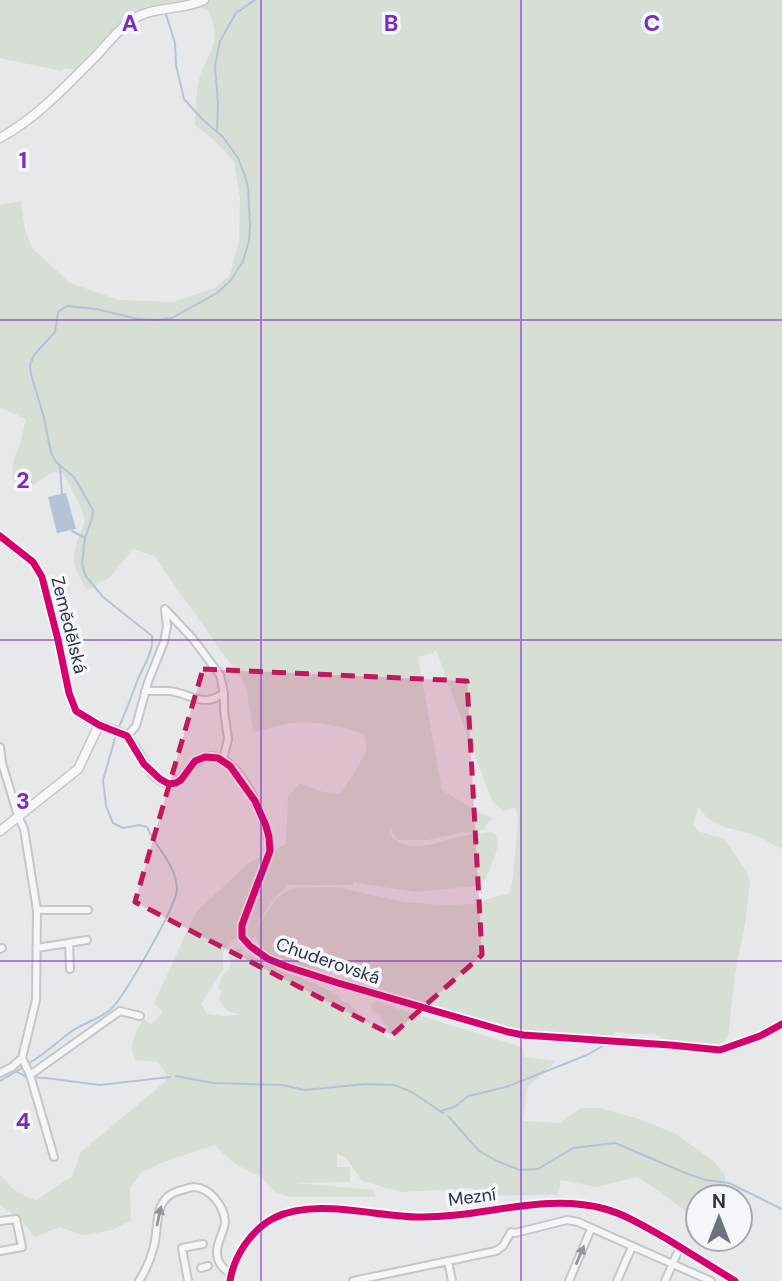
<svg xmlns="http://www.w3.org/2000/svg" width="782" height="1281" font-family="'DM Sans',sans-serif">
  <rect width="100%" height="100%" fill="#e6e8ea"/>
  <path fill="#d6ded6" fill-rule="evenodd" d="M0 0H782V849C772 844 762 838 752 834 732 828 711 828 699 807L693 824 697 830 700 832 725 839 745 870 750 881 745 924 735 974 728 1037 723 1042 715 1045 666 1040 655 1034H635L617 1032 613 1034 611 1039 521 1033 397 996 366 980 336 972 307 969 289 963 270 955 259 945 255 936 253 939 237 936 223 952V970L201 1004 207 1014 223 1016 239 1015C223 1008 229 1014 219 999L222 994 218 988 222 976 230 967V955L235 950 241 948 243 951 242 954 244 956 249 955 285 973 302 978 339 995V999L349 1004 389 1039 397 1041 380 1016 373 1012 371 1004 377 1001 404 1011 522 1047 525 1057 556 1061 527 1088 523 1121 559 1123 581 1108H599L639 1119 676 1134 714 1161 725 1176 724 1196 698 1197V1205L685 1210 638 1177 596 1187 561 1180 558 1195 474 1196V1188L401 1192 362 1181 346 1158 337 1154V1167H350V1182L296 1183 373 1190 376 1197H288L274 1191 261 1177 235 1164 214 1145 166 1161 142 1172 130 1187 131 1220 112 1230 84 1235 59 1227 35 1237C25 1223 14 1214 0 1205V1175L14 1190 36 1201 58 1185 72 1177 81 1152 166 1081V1074L158 1062 136 1060C127 1047 136 1031 143 1019L151 1025 163 1012 154 1003 196 912 250 862 286 844 288 797 299 783 323 792 340 793 354 773 367 750 364 734C344 727 313 720 292 723 279 725 266 729 253 732L246 686 154 556 133 549 110 577 87 590C75 568 70 564 78 539 80 532 85 525 84 518 83 508 68 484 63 473L53 472 26 490 12 479 14 458 20 445 26 419 0 407V205L21 201 25 230 32 248 70 283 119 300 173 302 215 288 230 275 239 241 240 198 234 162 213 139 195 125C196 112 196 98 198 85 204 53 225 48 208 10L177 1 149 6 129 14 74 70 66 68 61 71 0 58ZM436 650 492 801 503 811 516 807 518 822 513 878 509 894 494 897 474 904 443 905 404 902 341 888 328 887 297 888 286 891 278 897 257 927 258 923 274 898 289 885H353L355 881 356 883 417 892 476 886 486 878 496 853 498 843 495 833 491 832C481 833 472 834 463 836 438 841 410 857 389 834L390 828 397 840H428L458 833 483 830 492 818 478 812 442 790 418 657 433 653Z"/>
  <path fill="#b4c4d5" d="M66 493 76 529 57 533 48 497Z"/>
  <g fill="none" stroke-linecap="round" stroke-linejoin="round">
    <path stroke="#b4c4d5" stroke-width="2" d="M217 131 218 103 215 66 220 41 236 13 255 0
      M60 466 62 495
      M72 531 85 538
      M119 727C126 711 132 695 138 679 144 665 154 651 152 636L103 597 85 575 82 564 85 538 92 518 93 510 74 477 56 462 51 453 44 418 31 374 30 365 34 355 55 332 58 312 67 306 96 309 138 319 158 320 172 318 217 293 231 280 243 261 249 241 250 226 248 187 245 176 238 158 223 137 203 120 184 99 176 65 175 43 165 11
      M29 1063C45 1054 57 1042 72 1031 84 1023 99 1019 110 1010 123 999 177 905 177 889 176 864 156 848 147 827L139 825 123 828 113 823 106 806 103 780 116 735
      M16 1071 26 1077 46 1078 100 1085 170 1077
      M176 1076 213 1083 283 1085 304 1090 366 1084 394 1085 412 1092 443 1113
      M0 1081 22 1068
      M441 1111 456 1106 468 1096 506 1087 587 1055 606 1044
      M448 1116 479 1151 497 1161 520 1170 538 1169 573 1148 615 1143 688 1174 706 1180 729 1183 782 1209"/>
    <g stroke="#c4c6c8" stroke-width="10">
      <path id="street" d="M0 536 33 562 42 577 58 640 69 693 74 708 86 718 99 725
        M145 691C153 691 161 691 169 691 190 693 203 709 224 693L220 675 193 639 165 609
        M127 736 136 726 148 682 164 642 167 626 165 610
        M0 747 2 763 18 816 24 829 37 910 36 1000 22 1058 12 1067 0 1073
        M223 760 228 739 224 710V693
        M37 910H88
        M69 943 70 969
        M37 948 87 940
        M0 949 2 948
        M22 1058 30 1075 54 1157
        M30 1075 120 1011 140 1016
        M0 1221 16 1219 22 1247 0 1251
        M448 1261 452 1281
        M201 1268 208 1266
        M139 1281C146 1270 151 1258 154 1246 159 1226 153 1199 178 1191 183 1190 190 1187 194 1187 210 1188 224 1206 225 1221 225 1232 216 1242 217 1253 217 1263 223 1269 231 1274
        M188 1281 182 1248 203 1244
        M230 1281C234 1256 251 1230 274 1218 315 1198 372 1216 416 1217 479 1219 543 1192 605 1209 627 1215 647 1228 667 1239 690 1253 712 1267 735 1281
        M353 1281 496 1251 503 1246 511 1232 515 1233 567 1220 578 1222 711 1281
        M569 1281 591 1229
        M617 1281 632 1247
        M665 1281 680 1247"/>
    </g>
    <g stroke="#c4c6c8" stroke-width="11">
      <path id="secondary" d="M0 138C38 117 67 85 98 54 108 43 119 29 132 20 154 5 182 11 204 0
        M0 831 78 769 99 725C107 728 122 731 128 738 142 752 145 775 166 783 186 790 186 754 215 757 241 761 271 826 270 851L242 925V937L250 946 268 959 288 967 338 983 508 1032 523 1035 670 1045 720 1050 760 1036 782 1024"/>
    </g>
    <use href="#street" stroke="#f5f6f7" stroke-width="6"/>
    <use href="#secondary" stroke="#f8f8f8" stroke-width="8"/>
    <g stroke="#f4f6f9" stroke-width="11">
      <path id="cycleway" d="M0 536 33 562 42 577 58 640 69 693 76 711 99 725 127 736 144 764 160 779 169 784 176 783 181 780 195 761 205 757 218 758 230 766 255 801 266 826 269 837 270 851 242 925V937L250 946 268 959 288 967 338 983 508 1032 523 1035 670 1045 720 1050 760 1036 782 1024
        M230 1281C234 1256 251 1230 274 1218 315 1198 372 1216 416 1217 479 1219 543 1192 605 1209 627 1215 647 1228 667 1239 690 1253 712 1267 735 1281"/>
    </g>
    <use href="#cycleway" stroke="#d6006c" stroke-width="7"/>
  </g>
  <defs><path id="oneway-solid" d="M-6-.8H1V-3.2L6.5 0L1 3.2V.8H-6Z" transform="scale(1.75)"/></defs>
  <g fill="#90959e">
    <use href="#oneway-solid" transform="translate(159 1216) rotate(-78)"/>
    <use href="#oneway-solid" transform="translate(580 1255) rotate(-67)"/>
  </g>
  <path fill="#c2185b" fill-opacity="0.2" stroke="#c2185b" stroke-width="5" stroke-dasharray="14 9" stroke-linejoin="round" d="M203 669 467 681 482 955 392 1035 135 902Z"/>
  <path fill="none" stroke="#7b2cbf" stroke-width="2" stroke-opacity="0.55" d="M261 0V1281M521 0V1281M0 320H782M0 640H782M0 961H782"/>
  <g text-anchor="middle" dominant-baseline="central" stroke-width="7" stroke-linejoin="round" paint-order="stroke">
    <g font-size="18" fill="#2b3445" stroke="#f4f6f9">
      <text transform="translate(69 625) rotate(76)">Zemědělská</text>
      <text transform="translate(328 961) rotate(19)">Chuderovská</text>
      <text transform="translate(472 1197) rotate(-7)">Mezní</text>
    </g>
  </g>
  <g font-size="23" text-anchor="middle" font-weight="bold" fill="#7b2cbf" stroke="#f4f6f9" stroke-width="7" stroke-linejoin="round" paint-order="stroke">
    <text x="130" y="31">A</text>
    <text x="391" y="31">B</text>
    <text x="652" y="31">C</text>
    <text x="23" y="168">1</text>
    <text x="23" y="488">2</text>
    <text x="23" y="809">3</text>
    <text x="23" y="1129">4</text>
  </g>
  <g transform="translate(719 1218)"><circle r="33" fill="#f4f6f9" stroke="#a4a8b1" stroke-width="2"/>
  <path d="M0-5L12 26L0 18L-12 26Z" fill="#6c737f"/>
  <text y="-10" font-size="19" font-weight="bold" text-anchor="middle" fill="#2b3445">N</text>
  </g>
</svg>
